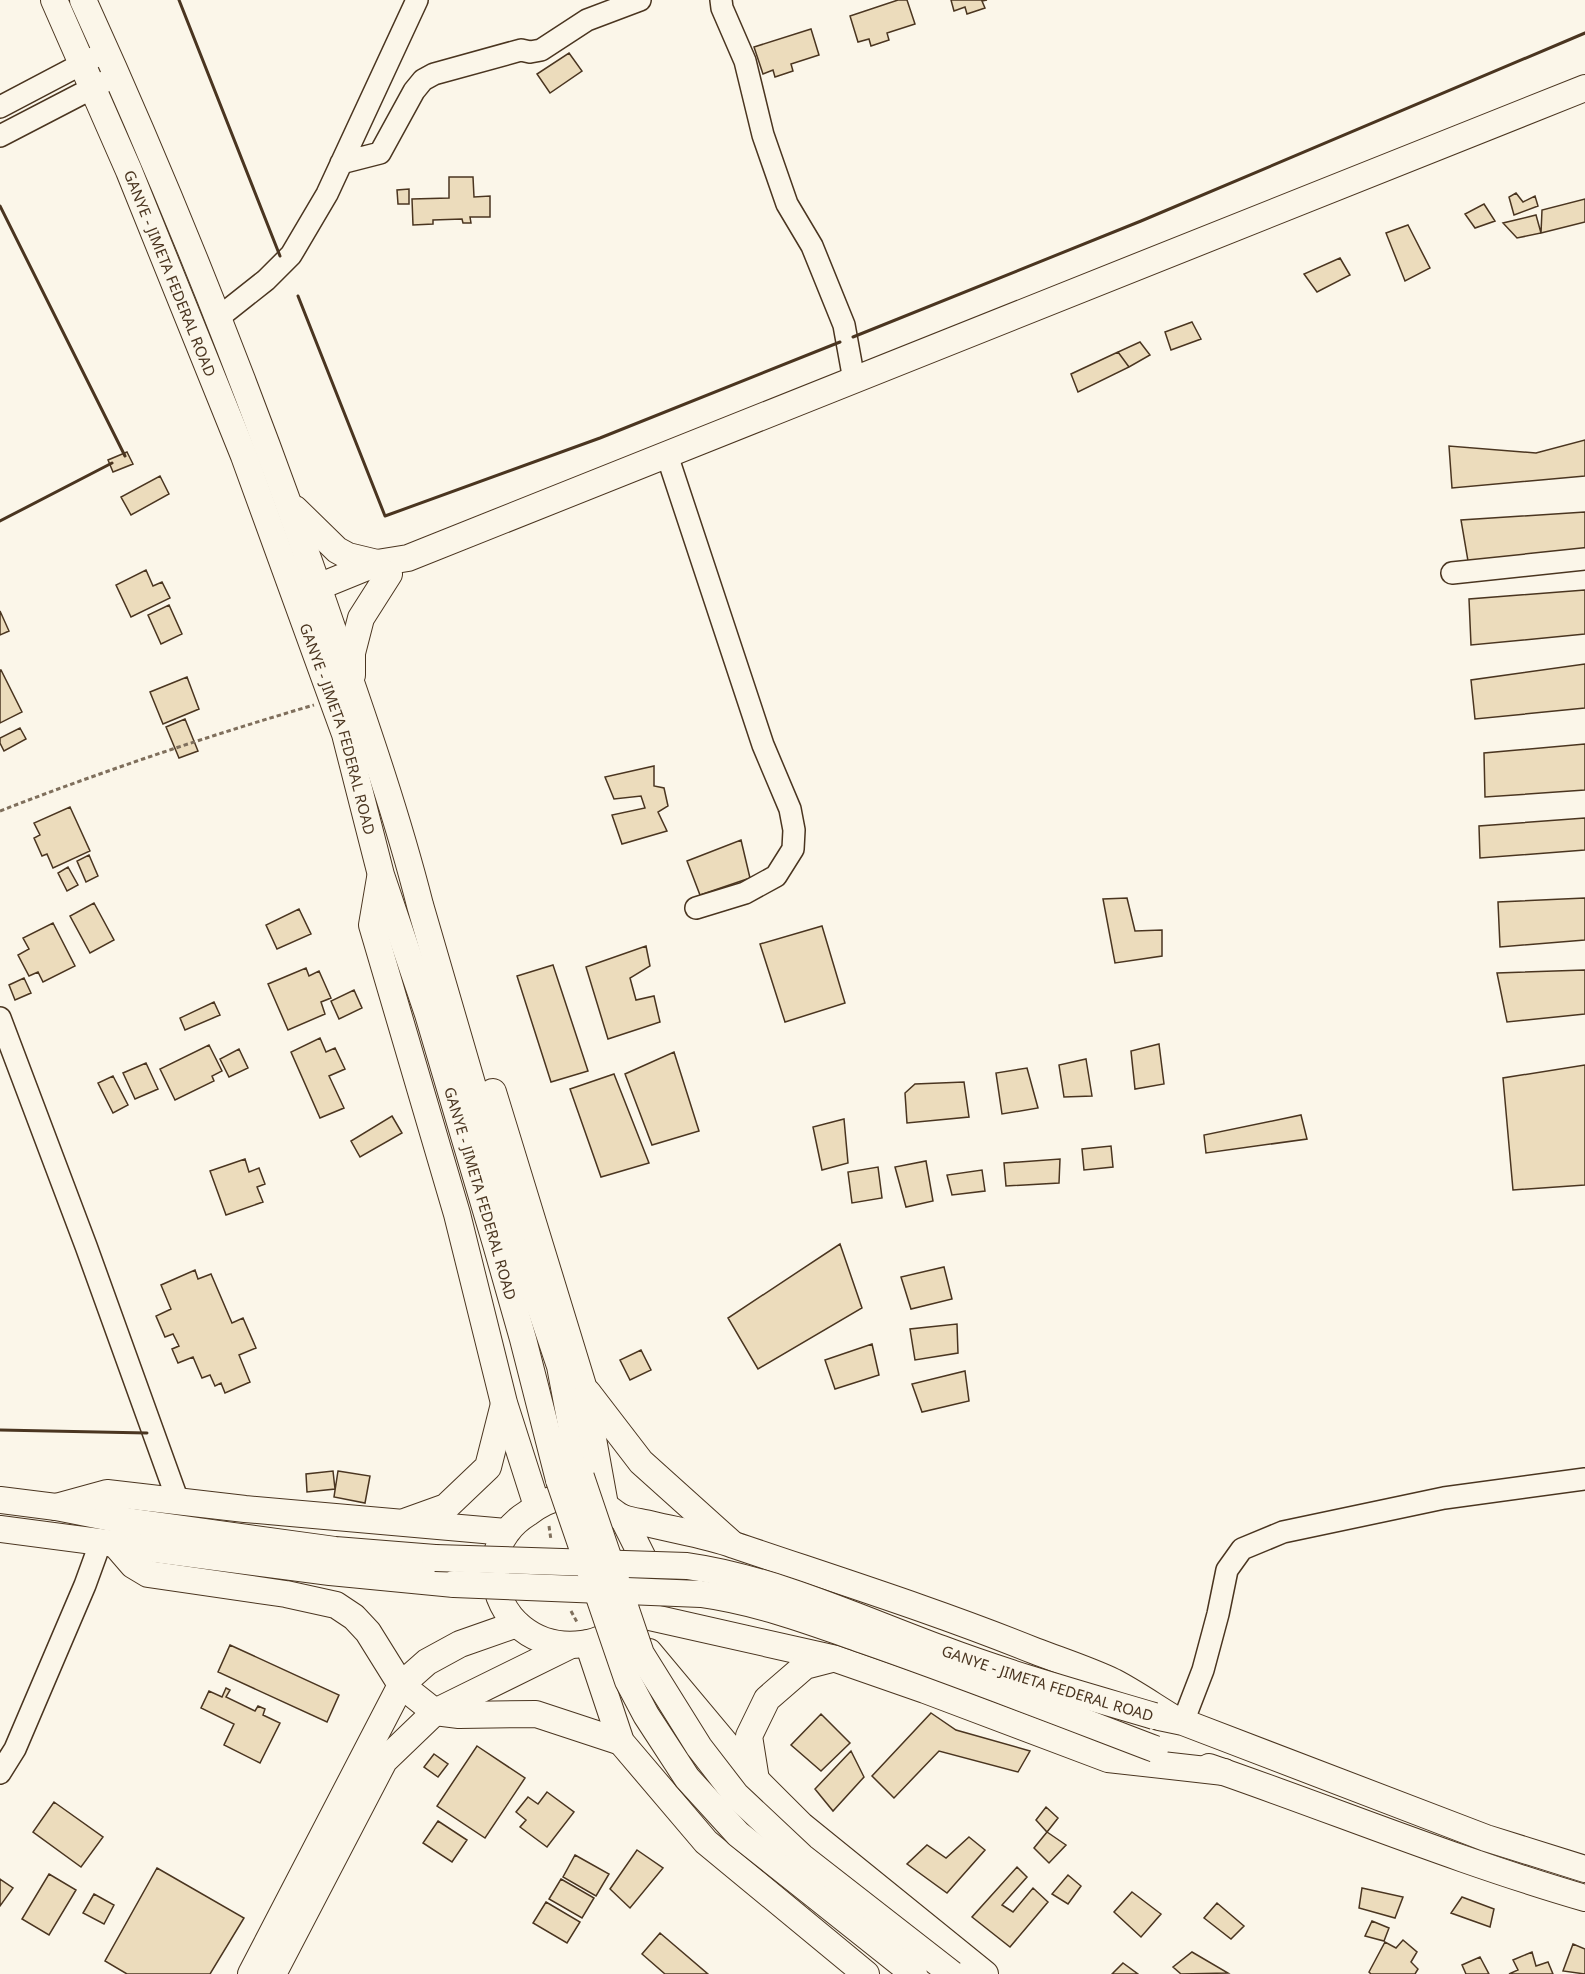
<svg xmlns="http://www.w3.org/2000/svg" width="1585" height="1974" font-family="'Noto Sans',sans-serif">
  <rect width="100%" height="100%" fill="#fbf6e9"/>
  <path fill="#ecdcbc" stroke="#4a3520" stroke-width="1.5" d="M898 0H907L915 24 887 33 889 40 871 46 869 39 858 42 850 16Z
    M951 0H987L982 1 985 8 967 14 965 7 954 11Z
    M811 29 819 55 791 64 793 71 775 77 773 70 763 74 754 47Z
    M569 53 582 71 550 93 537 74Z
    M449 177H473L474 197 490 196V217H470L471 223H463L462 219 433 220V224L413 225 412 199 449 198Z
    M409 189V204H398L397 190Z
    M1516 193 1523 202 1535 196 1538 206 1514 215 1509 197Z
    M1585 199V222L1541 233 1542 210Z
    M1484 204 1495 221 1475 228 1465 214Z
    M1536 215 1541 233 1517 238 1503 223Z
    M1408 225 1430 268 1405 281 1386 233Z
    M1340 258 1350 275 1317 292 1304 274Z
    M1192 322 1201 339 1171 350 1165 332Z
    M1140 342 1150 355 1129 367 1118 352Z
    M1118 352 1129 367 1078 392 1071 374Z
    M1585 440V476L1452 488 1449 446 1536 453Z
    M127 452 133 464 113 472 108 460Z
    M160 476 169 494 131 515 121 497Z
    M1585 512V551L1468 561 1461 520Z
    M146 570 153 586 162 582 170 598 131 617 116 585Z
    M1585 590V634L1471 645 1469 599Z
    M169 605 182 634 161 644 148 615Z
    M0 611 9 631 0 635Z
    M1585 664V708L1475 719 1471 680Z
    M0 670H1L22 712 0 723Z
    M187 677 199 709 163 724 150 692Z
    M185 719 198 751 179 758 166 727Z
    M20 728 26 739 4 751 0 743V738Z
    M1585 744V790L1485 797 1484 753Z
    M654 766V786L664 788 668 806 658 812 667 831 622 844 612 815 645 808 641 796 614 799 605 777Z
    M70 807 90 851 53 868 47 854 42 856 34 838 40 835 34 823Z
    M1585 818V850L1480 858 1479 826Z
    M741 840 750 878 700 895 687 861Z
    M89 855 98 876 86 882 77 861Z
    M68 867 78 885 67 891 58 873Z
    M1127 898 1135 931 1162 930V956L1115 963 1103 899Z
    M1585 898V940L1500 947 1498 902Z
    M94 903 114 940 90 953 70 916Z
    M299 909 311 934 277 949 266 925Z
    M53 923 75 966 43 982 38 972 29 976 18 955 29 949 23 938Z
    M822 926 845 1003 785 1022 760 944Z
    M646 946 650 966 630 978 636 1000 654 996 660 1022 608 1039 586 967Z
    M553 965 588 1071 551 1082 517 976Z
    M306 968 309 976 319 971 331 998 321 1002 325 1014 288 1030 268 984Z
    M1585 970V1014L1507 1022 1497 973Z
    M24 978 31 993 15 1000 9 985Z
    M354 990 362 1008 339 1019 331 1001Z
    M214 1002 220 1015 185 1030 180 1018Z
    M320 1038 326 1052 335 1048 345 1069 329 1076 344 1108 320 1118 291 1052Z
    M1159 1044 1164 1084 1135 1089 1131 1051Z
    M209 1045 222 1071 212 1076 214 1081 175 1100 160 1069Z
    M239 1049 248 1068 229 1077 220 1059Z
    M674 1052 699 1131 652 1145 625 1074Z
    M1086 1059 1092 1096 1064 1097 1059 1065Z
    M146 1063 158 1089 135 1099 123 1073Z
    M1585 1065V1185L1513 1190 1503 1078Z
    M1027 1068 1038 1108 1002 1114 996 1073Z
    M614 1074 649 1163 601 1177 570 1089Z
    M113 1076 128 1105 113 1113 98 1083Z
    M964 1082 969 1117 907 1123 905 1093 915 1084Z
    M1301 1115 1307 1139 1206 1153 1204 1135Z
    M392 1116 402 1133 360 1157 351 1141Z
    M844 1119 848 1163 822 1170 813 1127Z
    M1111 1146 1113 1167 1084 1170 1082 1149Z
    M245 1159 249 1172 259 1168 265 1184 257 1187 263 1202 226 1215 210 1171Z
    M1060 1159 1059 1183 1006 1186 1004 1163Z
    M926 1161 933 1201 906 1207 895 1167Z
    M878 1167 882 1198 852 1203 848 1172Z
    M982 1170 985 1191 952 1195 947 1175Z
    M840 1244 862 1308 758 1369 728 1318Z
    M944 1267 952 1299 911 1309 901 1277Z
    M195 1270 198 1279 211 1274 232 1323 243 1318 256 1348 239 1355 250 1382 225 1393 221 1383 215 1386 210 1375 202 1378 193 1357 178 1363 172 1349 179 1346 173 1334 165 1337 156 1316 171 1309 161 1285Z
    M957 1324 958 1353 915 1360 910 1329Z
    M872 1344 879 1375 835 1389 825 1360Z
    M641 1350 651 1370 630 1380 620 1360Z
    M965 1371 969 1401 922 1412 912 1384Z
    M333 1471 335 1489 307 1492 306 1474Z
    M338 1471 370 1476 365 1503 334 1497Z
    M230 1645 339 1695 327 1722 218 1672Z
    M226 1688 230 1690 226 1697 255 1711 258 1706 265 1709 263 1715 280 1723 260 1763 224 1745 234 1724 201 1708 209 1691 222 1697Z
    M931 1713 956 1730 1030 1751 1018 1772 939 1751 894 1798 872 1776Z
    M821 1714 850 1743 821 1771 791 1745Z
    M477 1746 525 1778 485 1838 437 1806Z
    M851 1751 864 1777 833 1811 815 1789Z
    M434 1754 448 1764 438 1777 424 1767Z
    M547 1792 574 1812 547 1847 520 1827 526 1820 516 1812 528 1797 538 1804Z
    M54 1802 103 1837 81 1867 33 1832Z
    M1046 1807 1058 1818 1047 1832 1036 1820Z
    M438 1821 467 1840 452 1862 423 1843Z
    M1047 1832 1066 1845 1049 1863 1034 1848Z
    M969 1837 985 1850 947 1893 907 1864 927 1845 946 1858Z
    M637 1850 663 1868 630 1908 610 1889Z
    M575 1855 609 1874 596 1896 563 1877Z
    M1017 1867 1027 1877 1002 1905 1013 1912 1033 1888 1048 1902 1010 1947 972 1917Z
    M157 1868 244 1918 210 1974H127L105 1961Z
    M49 1874 76 1890 49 1935 22 1919Z
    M1068 1875 1081 1886 1068 1904 1052 1894Z
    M0 1879 13 1888 0 1906Z
    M561 1879 594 1898 582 1918 549 1899Z
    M1362 1888 1403 1897 1395 1918 1359 1908Z
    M1132 1892 1161 1914 1141 1937 1114 1912Z
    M94 1894 114 1905 104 1924 83 1913Z
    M1462 1897 1494 1909 1490 1927 1451 1913Z
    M546 1902 580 1922 567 1943 533 1923Z
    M1217 1903 1244 1926 1231 1939 1204 1918Z
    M1372 1921 1389 1928 1384 1941 1365 1936Z
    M660 1933 708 1974H665L642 1954Z
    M1403 1940 1417 1952 1411 1962 1418 1969 1415 1974H1371L1369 1972 1385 1942 1396 1948Z
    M1573 1944 1585 1949V1974L1563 1971Z
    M1192 1952 1228 1973 1181 1974 1173 1967Z
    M1532 1952 1536 1966 1548 1962 1553 1974H1509L1518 1970 1513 1960Z
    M1480 1957 1489 1974H1466L1462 1965Z
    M1123 1963 1138 1974H1112Z"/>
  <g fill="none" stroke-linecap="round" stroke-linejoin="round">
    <g stroke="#4a3520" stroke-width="24">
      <path id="minor" d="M721 0 722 8 745 61 763 135 787 204 812 246 844 325 854 380
        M0 107 95 57
        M0 136 106 81
        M341 163 380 153 414 91 423 80 434 74 521 50 530 52 541 50 587 20 640 0
        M218 318 266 280 291 255 327 194 417 0
        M667 455 763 745 790 809 794 830 793 849 776 876 745 893 696 908
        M1452 573 1585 559
        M0 1018 86 1246 178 1501
        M1183 1722 1203 1670 1218 1614 1227 1570 1242 1549 1283 1532 1444 1498 1585 1479
        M0 1773 15 1749 85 1585 101 1541"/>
    </g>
    <g stroke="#4a3520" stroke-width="28">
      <g id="major">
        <path id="s1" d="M54 0 129 171 244 456 345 734 381 875 428 1014 496 1244 523 1339 559 1480"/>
        <path d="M83 0C173 197 253 400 324 604 358 703 394 803 420 905L517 1238 560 1366 581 1477"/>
        <path d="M295 509 337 550 348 556 377 563"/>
        <path d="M318 587 377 563 408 558 1585 88"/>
        <path d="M352 675V653L361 618 389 574"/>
        <path d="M380 878 372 925 457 1214 504 1403 537 1506"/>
        <path d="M493 1092 584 1389 605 1505"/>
        <path d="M588 1393 641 1462 730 1542"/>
        <path d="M0 1500 56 1507 132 1522 335 1550 435 1558"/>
        <path d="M56 1507 107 1493 245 1509 506 1532"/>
        <path d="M623 1518 644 1560 643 1586"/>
        <path d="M407 1521 446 1507 488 1467 504 1404"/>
        <path d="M0 1529 330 1572 454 1584"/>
        <path d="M114 1543 133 1565 148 1574 286 1594 336 1605 354 1617 368 1632 401 1685 435 1712 459 1715 536 1714 621 1742"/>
        <path d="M632 1613 836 1659 925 1690 1108 1759 1224 1772"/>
        <path d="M627 1619C616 1632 600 1642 582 1644 537 1650 496 1620 495 1572 495 1559 498 1543 507 1532 512 1525 520 1518 528 1513 551 1495 571 1492 599 1503 608 1506 614 1514 623 1518 631 1521 642 1522 650 1524 678 1531 707 1535 734 1545 834 1579 936 1611 1035 1651 1061 1661 1089 1670 1114 1682 1135 1693 1155 1707 1175 1719"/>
        <path d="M588 1643 621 1742 706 1842 866 1974"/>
        <path d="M649 1652 756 1780 801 1825 985 1974"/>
        <path d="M1159 1717 1183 1722 1486 1838 1585 1869"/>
        <path d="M1209 1767C1334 1810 1457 1861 1585 1898"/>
        <path d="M756 1780 749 1736 767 1699 805 1666 832 1659"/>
        <path d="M251 1974 401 1685 427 1662 460 1644 517 1624"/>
        <path d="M273 1974 384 1761 435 1712 569 1646"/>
      </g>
    </g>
    <path stroke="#7f6f5c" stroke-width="3" stroke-dasharray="4.5 3" stroke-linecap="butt" d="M0 811C103 771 208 736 314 705
      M549 1526 551 1540
      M571 1611 578 1624"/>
    <use href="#minor" stroke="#fbf6e9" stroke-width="21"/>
    <use href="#major" stroke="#fbf6e9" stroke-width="26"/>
    <g stroke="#4a3520" stroke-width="28" stroke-linecap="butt">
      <g id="major-bridge">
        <path d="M581 1477 641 1654 699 1747 736 1795 802 1857 952 1974"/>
        <path d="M559 1480 628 1681 646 1715 687 1778 738 1834 914 1974"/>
        <path id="s2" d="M435 1558 687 1566C772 1578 861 1619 942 1649 1011 1675 1083 1695 1154 1716"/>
        <path d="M454 1584 701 1594C758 1602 809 1621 863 1640 961 1674 1058 1712 1155 1749"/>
      </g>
    </g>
    <use href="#major-bridge" stroke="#fbf6e9" stroke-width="26"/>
    <path stroke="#4a3520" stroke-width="3" d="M179 0 280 256
      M0 206 125 456
      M298 296 385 516 600 438 840 342
      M853 337 1141 221 1585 33
      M0 521 112 463
      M0 1430 147 1433"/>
  </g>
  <g text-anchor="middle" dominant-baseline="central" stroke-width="4.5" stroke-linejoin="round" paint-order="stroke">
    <g font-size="15" fill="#4a3520" stroke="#fbf6e9">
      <text stroke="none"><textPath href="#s1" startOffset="297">GANYE - JIMETA FEDERAL ROAD</textPath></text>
      <text stroke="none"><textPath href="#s1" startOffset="783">GANYE - JIMETA FEDERAL ROAD</textPath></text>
      <text stroke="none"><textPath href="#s1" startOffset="1269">GANYE - JIMETA FEDERAL ROAD</textPath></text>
      <text stroke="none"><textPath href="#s2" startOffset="632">GANYE - JIMETA FEDERAL ROAD</textPath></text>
    </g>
  </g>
</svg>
